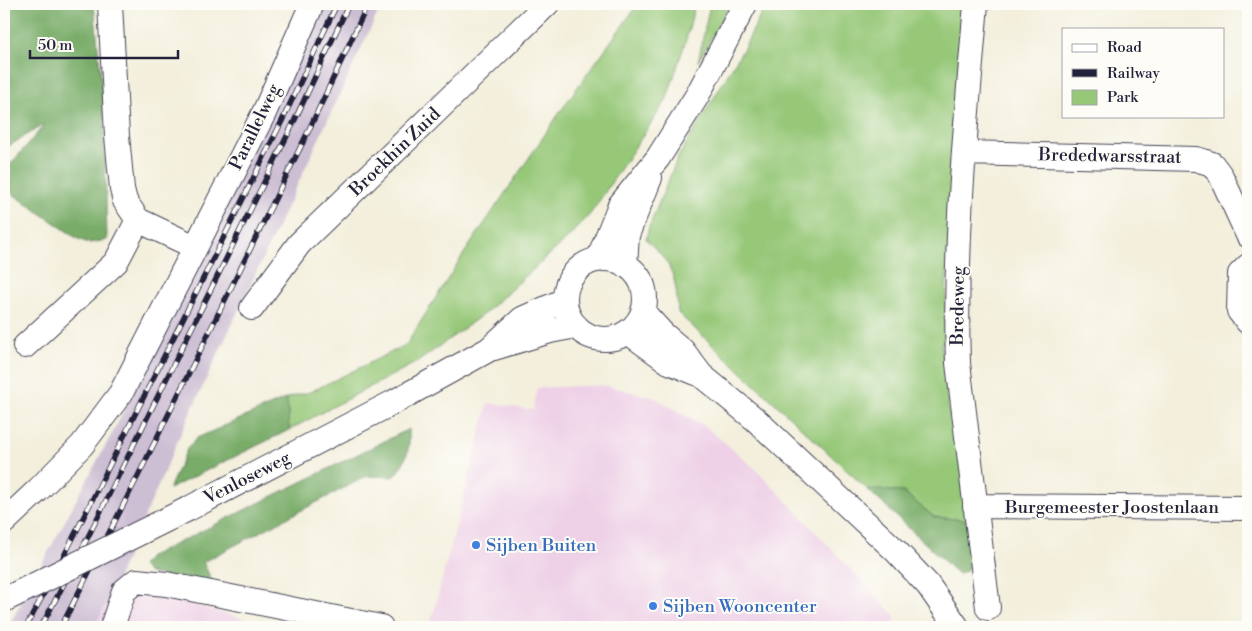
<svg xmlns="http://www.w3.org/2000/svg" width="1252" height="631" font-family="'Libre Bodoni',serif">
  <rect width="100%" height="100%" fill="#fdfcf7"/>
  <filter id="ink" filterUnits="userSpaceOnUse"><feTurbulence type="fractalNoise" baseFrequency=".02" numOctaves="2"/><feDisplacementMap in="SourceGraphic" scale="10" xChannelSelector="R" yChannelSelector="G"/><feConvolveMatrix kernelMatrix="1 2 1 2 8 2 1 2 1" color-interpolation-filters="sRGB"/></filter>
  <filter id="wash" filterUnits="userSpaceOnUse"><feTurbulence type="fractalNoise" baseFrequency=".0096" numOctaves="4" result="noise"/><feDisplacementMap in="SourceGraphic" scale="20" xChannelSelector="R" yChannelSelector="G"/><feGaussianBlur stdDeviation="1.12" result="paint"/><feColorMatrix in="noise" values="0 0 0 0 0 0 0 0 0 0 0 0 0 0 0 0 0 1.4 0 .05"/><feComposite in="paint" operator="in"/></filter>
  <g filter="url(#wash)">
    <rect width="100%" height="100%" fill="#f3efdc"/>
    <path fill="#eed0e7" d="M603 385 655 398 706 427 756 469 895 616 894 627H460L431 622 488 403 533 410 537 388Z
      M143 591 275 627H95L110 596Z"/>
    <path fill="#ccbed3" d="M324 4H382L182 431 110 596 95 627H8L146 370Z"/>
    <path fill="#96c878" stroke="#5c755a" d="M638 4H695L686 40 666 101 591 213 569 237 485 313 419 361 289 430 287 398 310 392 406 345 461 258 569 99Z
      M710 4H730L698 62Z
      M766 4H965L949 232 945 322 947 344 941 343 950 421 958 432 967 520 934 517 903 492 867 489 678 313C677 295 676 275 665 260 660 252 652 246 646 239L649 227 678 157 744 48Z"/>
    <path fill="#78ac68" stroke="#4d6752" d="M4 4H94L104 110 107 240 89 243 78 239 4 188V172L45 124 4 149Z
      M287 398 289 430 169 489 188 447 197 438Z
      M409 429C410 451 407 459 394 477L367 476 203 562 214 585 149 573 142 566 149 557Z
      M867 489 903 492 934 517 967 520 972 560 966 571 958 574Z"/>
  </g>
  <g filter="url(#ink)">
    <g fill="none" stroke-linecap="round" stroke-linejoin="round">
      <g stroke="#414153" stroke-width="26">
        <path id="minor" d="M110 4 117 136 122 189 125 201 138 220 195 247
          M976 4C966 123 954 243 958 363L988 608
          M964 153 1196 159 1212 164 1221 176 1248 235
          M565 299a40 40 0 1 1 80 0a40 40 0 1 1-80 0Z
          M598 260 620 205 658 158 697 96 745 4
          M625 265 627 235 650 178
          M1248 266 1240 274 1239 311 1248 322
          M252 308 299 244 547 4
          M643 312 663 334 683 351 701 375 756 420 896 551 928 585 957 627
          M628 332 669 362 701 375
          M25 346 116 262 138 220
          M494 348 550 331 576 326
          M975 506 1248 508
          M188 509 394 402 488 350 522 319 565 300
          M4 522 38 490 82 445 121 393 264 113 312 4
          M112 627 124 591 136 581 166 584 381 627"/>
      </g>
      <use href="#minor" stroke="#fff" stroke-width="24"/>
      <g stroke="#22223b" stroke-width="5.5">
        <path id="rail" d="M26 627 65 554 282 121 337 4
          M41 627 76 561 292 126 349 4
          M61 627 138 476 307 134 368 4"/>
      </g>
      <use href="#rail" stroke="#fdfcf7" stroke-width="4" stroke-dasharray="11" stroke-linecap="butt"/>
      <g stroke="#414153" stroke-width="26" stroke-linecap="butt">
        <path id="minor-bridge" d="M4 600 188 509"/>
      </g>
      <use href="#minor-bridge" stroke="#fff" stroke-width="24"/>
    </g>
  </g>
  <g fill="#3f7fe0" stroke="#fdfcf7" stroke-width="2">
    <circle cx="476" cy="545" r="5"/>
    <circle cx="653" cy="606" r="5"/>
  </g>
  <g text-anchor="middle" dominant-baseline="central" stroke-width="4" stroke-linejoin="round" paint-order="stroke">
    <g font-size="18" fill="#22223b" stroke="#fdfcf7">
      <text transform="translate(255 127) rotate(-64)">Parallelweg</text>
      <text transform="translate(395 152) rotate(-44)">Broekhin Zuid</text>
      <text transform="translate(1110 156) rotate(1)">Brededwarsstraat</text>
      <text transform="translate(958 306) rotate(-89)">Bredeweg</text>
      <text transform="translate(247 478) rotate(-27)">Venloseweg</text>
      <text x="1112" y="507">Burgemeester Joostenlaan</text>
    </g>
    <g font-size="18" fill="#366cbe" stroke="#fdfcf7" text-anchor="start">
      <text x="486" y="545">Sijben Buiten</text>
      <text x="663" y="606">Sijben Wooncenter</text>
    </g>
  </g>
  <rect width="1252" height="631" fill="none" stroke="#fdfcf7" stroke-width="20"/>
  <rect x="1062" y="28" width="162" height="90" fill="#fdfcf7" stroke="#a5a5ac"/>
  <rect x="1072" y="44" width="25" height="8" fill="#ffffff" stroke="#a5a5ac"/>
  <text x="1107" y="52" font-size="15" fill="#22223b">Road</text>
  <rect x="1072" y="69" width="25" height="8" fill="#22223b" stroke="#a5a5ac"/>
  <text x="1107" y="78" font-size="15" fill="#22223b">Railway</text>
  <rect x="1072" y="90" width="25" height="15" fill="#96c878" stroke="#a5a5ac"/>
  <text x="1107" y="102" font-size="15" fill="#22223b">Park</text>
  <path d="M30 50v8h148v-8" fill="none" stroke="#22223b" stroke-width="2.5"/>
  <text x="38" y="50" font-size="15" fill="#22223b" stroke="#fdfcf7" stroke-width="4" paint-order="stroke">50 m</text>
</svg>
